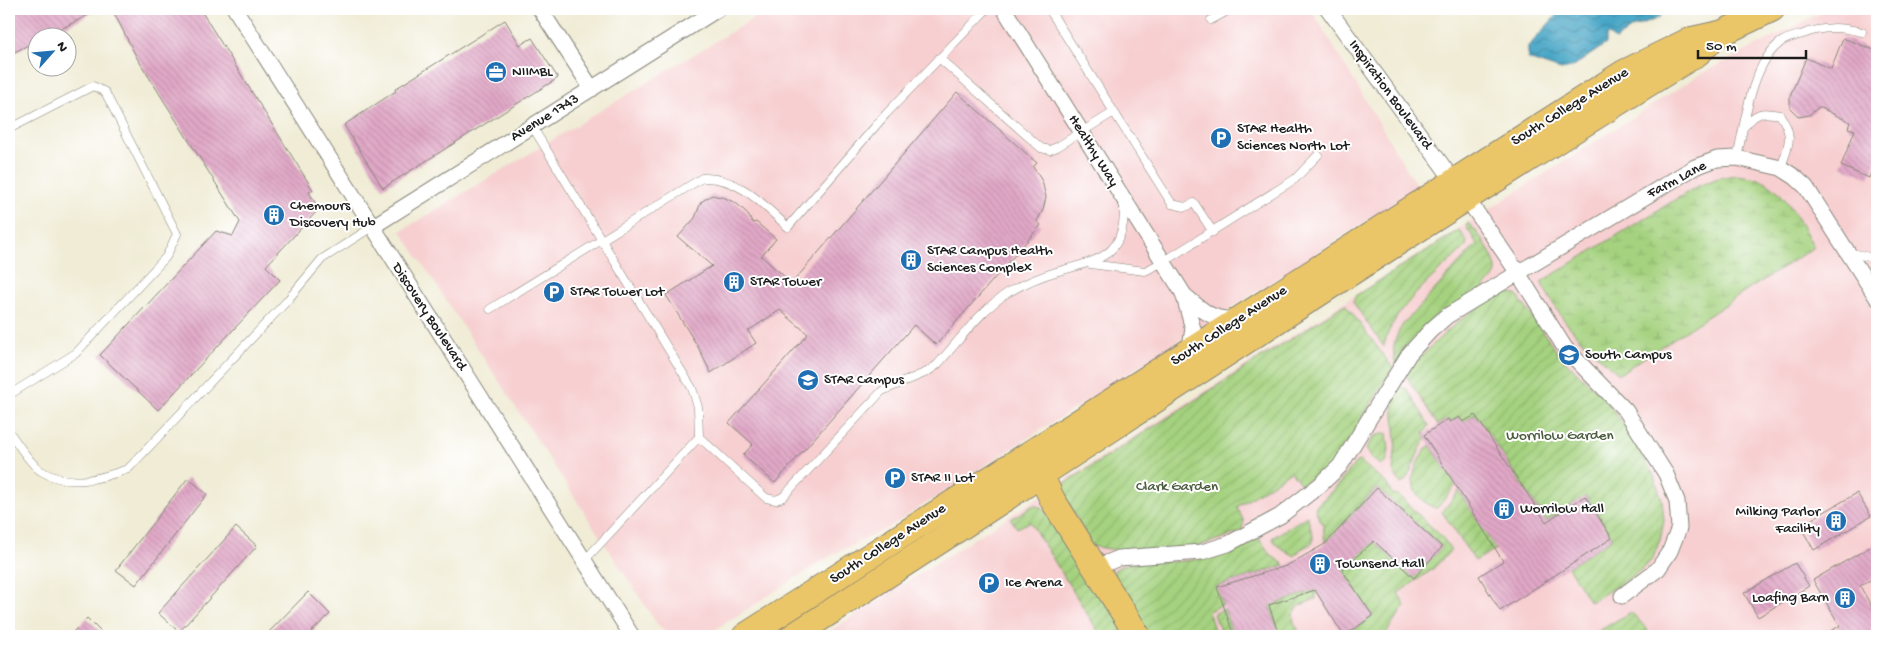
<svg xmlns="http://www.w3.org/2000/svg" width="1886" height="645" font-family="'Gochi Hand',sans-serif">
  <defs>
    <pattern id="wetland-marsh" width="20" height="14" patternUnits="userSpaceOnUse" patternTransform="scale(1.25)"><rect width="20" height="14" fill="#a5d27f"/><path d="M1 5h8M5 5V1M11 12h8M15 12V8" fill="none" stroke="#8db46d"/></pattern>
    <pattern id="garden-furrows" width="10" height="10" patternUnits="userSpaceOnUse" patternTransform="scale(1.25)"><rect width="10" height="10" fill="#a5d27f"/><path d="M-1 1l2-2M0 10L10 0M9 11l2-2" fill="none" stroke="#8db46d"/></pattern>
    <pattern id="water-waves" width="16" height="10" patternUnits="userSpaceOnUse" patternTransform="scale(1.25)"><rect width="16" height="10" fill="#47a6c6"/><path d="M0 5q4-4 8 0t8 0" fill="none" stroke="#3a86a0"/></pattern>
    <pattern id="building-back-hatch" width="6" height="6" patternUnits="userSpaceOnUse" patternTransform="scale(1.25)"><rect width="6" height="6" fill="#e1a8c7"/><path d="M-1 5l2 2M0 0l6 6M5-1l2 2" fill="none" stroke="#c090aa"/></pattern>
  </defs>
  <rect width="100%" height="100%" fill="#fff"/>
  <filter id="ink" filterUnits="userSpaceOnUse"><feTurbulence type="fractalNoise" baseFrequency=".02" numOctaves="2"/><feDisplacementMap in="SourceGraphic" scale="10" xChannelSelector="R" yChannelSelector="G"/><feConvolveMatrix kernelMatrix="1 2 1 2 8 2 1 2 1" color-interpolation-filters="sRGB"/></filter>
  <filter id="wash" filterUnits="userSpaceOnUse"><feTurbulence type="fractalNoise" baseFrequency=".0096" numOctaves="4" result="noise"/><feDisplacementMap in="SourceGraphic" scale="20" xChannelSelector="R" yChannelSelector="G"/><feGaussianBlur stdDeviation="1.12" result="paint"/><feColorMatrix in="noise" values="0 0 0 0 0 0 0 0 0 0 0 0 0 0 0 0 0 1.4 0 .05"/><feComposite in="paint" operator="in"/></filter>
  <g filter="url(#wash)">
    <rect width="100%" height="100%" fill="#f0ecd6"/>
    <path fill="#f7cfd0" d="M769 9H1311L1418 188 888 528 832 555 705 636H670L657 624 401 231Z
      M1828 9H1877V636H822L1699 75Z"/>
    <path fill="url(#wetland-marsh)" stroke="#60774e" d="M1736 175C1743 176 1749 176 1756 178 1784 185 1800 224 1814 247L1619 374C1582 343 1563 325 1541 282L1696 187 1718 178Z"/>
    <path fill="url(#garden-furrows)" stroke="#60774e" d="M1468 223C1477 230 1498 260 1496 272 1495 277 1490 281 1487 285L1396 365C1391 348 1394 339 1403 324L1477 244 1466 226Z
      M1459 230 1467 241 1466 246C1441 271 1389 310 1384 347L1353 302 1355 296Z
      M1506 293 1517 295 1560 356 1603 397 1619 418 1653 473 1662 500 1664 521 1660 540 1652 560 1632 577 1590 602 1568 567 1613 538 1586 496 1546 521 1476 414 1463 422 1459 417 1451 422 1448 419 1438 425 1405 374C1435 342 1464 310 1506 293Z
      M1345 304 1393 368 1336 461 1309 486H1302L1291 471 1237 507 1244 522 1241 532 1187 550 1128 552 1091 546 1063 492 1064 484Z
      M1402 387 1407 389 1429 425 1424 434 1427 439C1416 449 1411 480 1401 484L1393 471 1396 442 1393 402Z
      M1387 433 1389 451 1386 463 1381 465 1372 459 1366 449 1374 436Z
      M1430 445 1456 485 1437 508C1432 508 1428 504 1423 501 1404 487 1416 459 1430 445Z
      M1360 461 1386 483 1392 494 1398 495 1443 538 1451 550 1433 569 1398 593 1405 606 1384 636H1344L1373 616 1343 570 1374 542 1414 578 1442 547 1377 488 1325 543 1323 525 1315 509 1316 506 1338 485 1356 462Z
      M1459 491 1496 549 1475 561 1442 512Z
      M1034 505 1044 509 1131 636H1101L1030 522 1017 528 1011 519Z
      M1307 516 1313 535V543L1301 549 1295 556 1278 546 1272 538Z
      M1257 536 1272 556 1285 565 1217 586 1223 605 1208 611 1216 636H1145L1112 578 1114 570C1135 555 1176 566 1202 558 1221 553 1239 543 1257 536Z
      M1315 590 1316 599 1300 605 1293 614 1294 623 1302 636H1280L1270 606Z
      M1224 609 1233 636H1222L1214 614Z
      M1631 612 1647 629 1648 636H1590Z"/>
    <path fill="url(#water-waves)" stroke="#326171" d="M1562 9H1657L1661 12 1659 18 1632 28 1615 40 1609 35 1606 36V44L1571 68 1561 70 1528 59V47Z"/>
    <g id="blocks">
      <path fill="url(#building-back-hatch)" d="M9 9H100L43 38H38V40L9 55Z
        M112 9H200L313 190 309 192 319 209 266 266 280 280 158 410 100 355 216 231 233 236 240 222 137 58Z
        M505 20 520 45 532 38 558 78 383 188 344 125 396 91 395 89Z
        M1843 38 1877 51V157L1869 178 1841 166 1855 130 1848 128 1850 122 1819 107 1809 115 1799 117 1790 108V96L1806 58 1831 69Z
        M957 92 1037 163 1033 167 1042 181 1046 197 1043 210 1037 221 1041 225 936 345 914 325 775 483 743 455 753 444 729 423 808 334 780 310 748 331 756 343 711 373 698 347 666 295 712 266 678 237 695 218 701 202 712 195 725 198 736 203 746 212 753 223 756 222 776 239 761 256 792 283Z
        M1475 415 1546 522 1585 496 1612 538 1500 611 1479 576 1503 561 1424 435 1448 419 1450 422 1459 417 1463 422Z
        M188 478 207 494 136 585 116 570Z
        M1377 488 1442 547 1414 578 1374 541 1342 570 1373 616 1344 636 1315 590 1269 605 1279 636H1234L1217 587 1286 566 1325 544Z
        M1857 493 1871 516 1814 550 1800 526Z
        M236 527 257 546 179 632 158 613Z
        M1877 543V576L1860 586 1877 616V636H1820L1840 626 1813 580Z
        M1795 563 1809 586 1758 617 1744 593Z
        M308 592 330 614 307 636H265Z
        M87 618 105 636H69Z"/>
    </g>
  </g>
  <g filter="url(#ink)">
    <use href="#blocks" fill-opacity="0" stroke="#868479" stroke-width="1"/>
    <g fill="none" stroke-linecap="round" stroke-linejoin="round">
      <g stroke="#868479" stroke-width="9">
        <path id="lane" d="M1049 9 1172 204 1185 207 1194 203 1213 232
          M1211 20 1231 9
          M939 58 1041 148 1050 150 1057 147 1114 112
          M532 126 692 388 698 407 699 437 766 498 776 500 783 497 882 391 927 372 937 365C960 340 980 310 1009 292 1025 283 1041 276 1059 271 1101 260 1126 255 1124 204
          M1745 126C1757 111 1762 112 1780 115 1795 137 1788 145 1781 168
          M9 129 93 86 105 92 177 234 166 257 76 353 9 395
          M1737 158C1745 123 1751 64 1781 42 1787 38 1796 36 1803 34 1824 26 1840 27 1862 32
          M1848 252 1877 259
          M1090 264 1145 271 1163 262 1295 179 1318 155
          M490 309 702 178C739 176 763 205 788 227L886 114 987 9
          M9 432C18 443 29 463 41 471 69 488 100 479 128 469L286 302 322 259 372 227
          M584 561 699 437"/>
      </g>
      <g stroke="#868479" stroke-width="17">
        <path id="street" d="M235 9 632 636
          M540 9 592 89
          M1004 9 1183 293 1193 329 1189 352
          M1328 9 1477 213 1518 273 1695 167 1717 159 1737 158 1781 168 1795 177 1806 187 1877 298
          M372 227 718 9
          M1183 294C1199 308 1214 323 1237 318
          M1095 568 1119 558 1202 552 1228 544 1280 516 1320 485 1340 466 1409 354 1431 330 1447 316 1518 273 1565 348 1626 411 1666 474 1677 501 1679 528 1670 551 1658 569 1622 596"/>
      </g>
      <g stroke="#868479" stroke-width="27">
        <path id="primary" d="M1044 461 1042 477 1052 499 1138 636
          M745 636 1623 73 1690 40 1722 33 1772 9
          M793 636C1095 442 1392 241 1698 53L1708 44"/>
      </g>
      <use href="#lane" stroke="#fff" stroke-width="8"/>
      <use href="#street" stroke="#fff" stroke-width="15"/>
      <use href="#primary" stroke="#ebc669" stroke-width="25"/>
    </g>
  </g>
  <defs>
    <g id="office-disc" transform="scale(1.125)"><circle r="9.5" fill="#1f6fb2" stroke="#fff"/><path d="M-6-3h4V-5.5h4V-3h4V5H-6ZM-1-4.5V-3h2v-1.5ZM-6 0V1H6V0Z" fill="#fff"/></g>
    <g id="parking-disc" transform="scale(1.125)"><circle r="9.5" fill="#1f6fb2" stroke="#fff"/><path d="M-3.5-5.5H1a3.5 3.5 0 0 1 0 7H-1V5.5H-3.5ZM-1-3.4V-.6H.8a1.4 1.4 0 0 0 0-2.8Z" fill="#fff"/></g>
    <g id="building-disc" transform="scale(1.125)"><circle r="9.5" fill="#1f6fb2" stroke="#fff"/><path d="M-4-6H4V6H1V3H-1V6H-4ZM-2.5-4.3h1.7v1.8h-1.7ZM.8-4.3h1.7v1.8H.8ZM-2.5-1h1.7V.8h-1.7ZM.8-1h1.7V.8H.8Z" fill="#fff"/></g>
    <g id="university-disc" transform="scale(1.125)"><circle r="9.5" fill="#1f6fb2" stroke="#fff"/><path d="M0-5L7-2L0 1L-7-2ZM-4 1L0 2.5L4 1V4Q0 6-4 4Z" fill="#fff"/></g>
  </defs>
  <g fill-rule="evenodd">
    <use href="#office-disc" x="496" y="72"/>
    <use href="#parking-disc" x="1221" y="138"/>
    <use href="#building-disc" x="274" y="215"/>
    <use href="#building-disc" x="911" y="260"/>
    <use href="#building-disc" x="734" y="282"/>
    <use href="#parking-disc" x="554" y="292"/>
    <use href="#university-disc" x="1569" y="355"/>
    <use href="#university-disc" x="808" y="380"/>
    <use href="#parking-disc" x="895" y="478"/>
    <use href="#building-disc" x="1504" y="509"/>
    <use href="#building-disc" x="1836" y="521"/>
    <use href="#building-disc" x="1320" y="564"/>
    <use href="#parking-disc" x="989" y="583"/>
    <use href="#building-disc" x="1845" y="598"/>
  </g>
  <g text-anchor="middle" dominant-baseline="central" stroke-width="4" stroke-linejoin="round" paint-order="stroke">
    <g font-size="15" fill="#1c1c1c" stroke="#fff" text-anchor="start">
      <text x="512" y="72">NIIMBL</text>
      <text x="1237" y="129">STAR Health<tspan x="1237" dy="17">Sciences North Lot</tspan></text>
      <text x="290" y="206">Chemours<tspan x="290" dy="17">Discovery Hub</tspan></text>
      <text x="927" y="251">STAR Campus Health<tspan x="927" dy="17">Sciences Complex</tspan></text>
      <text x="750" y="282">STAR Tower</text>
      <text x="570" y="292">STAR Tower Lot</text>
      <text x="1585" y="355">South Campus</text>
      <text x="824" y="380">STAR Campus</text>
      <text x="911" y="478">STAR II Lot</text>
      <text x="1520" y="509">Worrilow Hall</text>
      <text x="1820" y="512" text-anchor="end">Milking Parlor<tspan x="1820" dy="17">Facility</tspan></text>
      <text x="1336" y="564">Townsend Hall</text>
      <text x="1005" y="583">Ice Arena</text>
      <text x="1829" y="598" text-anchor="end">Loafing Barn</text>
    </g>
    <g font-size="15" fill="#1c1c1c" stroke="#fff">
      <text transform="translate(1390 95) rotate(54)">Inspiration Boulevard</text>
      <text transform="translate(1570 107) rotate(-32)">South College Avenue</text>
      <text transform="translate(545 118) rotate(-32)">Avenue 1743</text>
      <text transform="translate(1093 151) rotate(58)">Healthy Way</text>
      <text transform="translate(1677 180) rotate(-28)">Farm Lane</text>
      <text transform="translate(429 317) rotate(57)">Discovery Boulevard</text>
      <text transform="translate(1229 326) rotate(-33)">South College Avenue</text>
      <text transform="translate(888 544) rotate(-33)">South College Avenue</text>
    </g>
    <g font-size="15" fill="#4c5c3f" stroke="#fff">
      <text x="1560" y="436">Worrilow Garden</text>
      <text x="1177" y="487">Clark Garden</text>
    </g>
  </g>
  <rect width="1886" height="645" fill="none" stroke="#fff" stroke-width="30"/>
  <g transform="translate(52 52) rotate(63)"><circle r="24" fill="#ffffff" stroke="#a4a4a4"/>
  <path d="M0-4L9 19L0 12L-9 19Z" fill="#1f6fb2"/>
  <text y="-8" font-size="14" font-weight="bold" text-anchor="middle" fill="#1c1c1c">N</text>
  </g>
  <path d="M1698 50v8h108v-8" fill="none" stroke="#1c1c1c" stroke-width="2.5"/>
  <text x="1706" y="50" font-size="15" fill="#1c1c1c" stroke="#ffffff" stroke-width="4" paint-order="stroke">50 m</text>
</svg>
